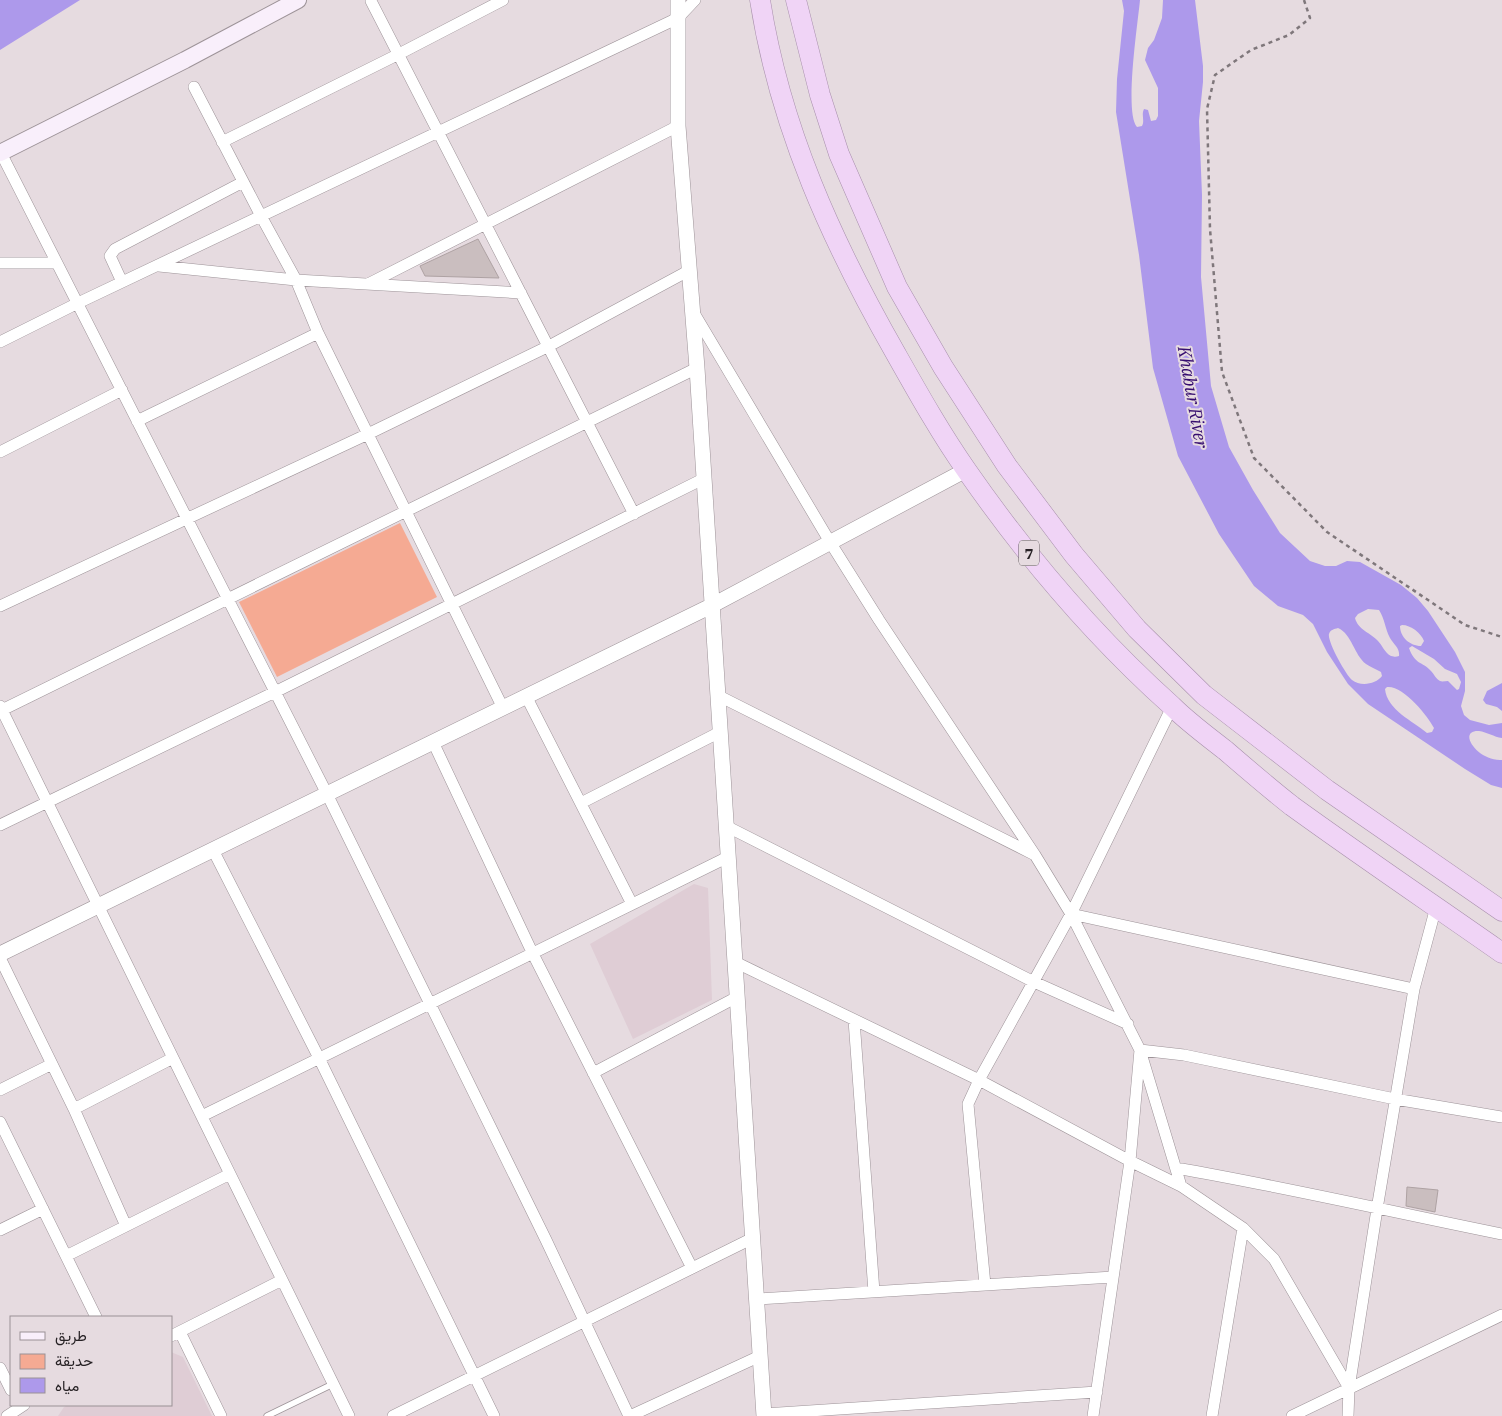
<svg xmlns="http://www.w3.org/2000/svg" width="1502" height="1416" font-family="'IBM Plex Serif',Vazirmatn,serif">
  <rect width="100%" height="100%" fill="#e6dbe0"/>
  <path fill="#dfcdd5" d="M694 884 708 888 712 1000 633 1039 590 944Z
    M171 1352 183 1357 212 1416H58L64 1407 68 1405H171Z"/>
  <path fill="#f5aa93" d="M400 523 437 597 277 677 239 602Z"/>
  <path fill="#ad99eb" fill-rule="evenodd" d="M0 0H80L0 50Z
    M1122 0H1140C1138 22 1124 113 1137 127L1142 126C1145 121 1141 115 1144 109L1148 110 1151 121 1156 120 1158 116V88L1145 60 1148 48 1154 40 1162 18 1163 0H1195L1203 66V82L1199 121 1202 195 1201 277 1211 386 1229 447 1253 490 1280 533 1310 561 1325 566H1336L1347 561 1360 562 1401 585 1417 598 1428 611 1455 652 1465 672V691L1461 706 1464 715 1470 720 1489 725 1502 723V738C1494 737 1487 732 1479 731 1456 730 1478 762 1502 760V788L1491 785 1465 769 1368 704 1348 684 1327 652 1313 624 1303 615 1278 606 1254 586 1219 534 1178 456 1153 368 1139 255 1116 112 1117 79 1124 11ZM1368 609 1379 610C1385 619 1385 629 1390 638 1394 645 1400 648 1399 656 1396 657 1395 657 1391 656 1385 653 1382 645 1378 641 1371 633 1358 630 1355 618L1358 614ZM1402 625C1411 625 1421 633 1424 641L1421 646C1410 646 1400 637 1400 626ZM1338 628C1352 634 1354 655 1366 664 1370 667 1376 669 1381 672L1382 676C1376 684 1361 687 1352 680 1346 675 1327 641 1329 634 1330 630 1334 629 1338 628ZM1412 646 1434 659 1445 669 1457 674 1461 682 1459 689 1457 690 1448 681C1445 681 1442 682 1440 681 1436 679 1434 674 1431 671 1422 661 1415 665 1409 648ZM1387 687C1403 685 1428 716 1434 728L1432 732 1427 733C1413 721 1387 710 1385 689Z
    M1502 683V711L1497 707 1486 704 1483 700 1487 691Z"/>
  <path fill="#cabebf" stroke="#aea2a3" d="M478 239 499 278 425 276 420 266Z
    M1407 1187 1438 1190 1435 1212 1406 1206Z"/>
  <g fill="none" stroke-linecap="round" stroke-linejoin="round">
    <g stroke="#9d9398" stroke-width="7">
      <path id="service" d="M267 1416 333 1384"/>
    </g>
    <g stroke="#9d9398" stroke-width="12">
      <path id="minor" d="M371 1 634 514
        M194 87 261 216 296 280 318 333 503 708
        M222 142 399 54 503 0
        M1 153 327 794 546 1240 629 1416
        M0 263H57
        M159 266 296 280 521 293
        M122 282 110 256 115 249 243 182
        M370 283 678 126
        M694 313 830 542 879 620 1035 855 1071 914 1140 1050 1181 1186
        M0 342 78 303 678 18 695 0
        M137 421 318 333
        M0 452 122 390
        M0 606 368 434 549 346 690 270
        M717 695 1033 854
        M526 696 632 904
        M0 706 349 1416
        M2 710 697 368
        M433 742 532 952 692 1268
        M581 803 720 732
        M0 825 275 692 703 479
        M726 826 1034 982 1128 1024
        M213 850 319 1058 494 1416
        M1071 914 1414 989
        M0 958 74 1109 126 1226
        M735 962 979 1080 1130 1161 1181 1186 1243 1228 1274 1259 1349 1388
        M854 1020 874 1292
        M593 1073 737 997
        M0 1090 52 1064
        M74 1109 173 1058
        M202 1116 728 857
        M0 1122 96 1317
        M1176 1168C1285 1187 1393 1212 1502 1234
        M0 1230 43 1209
        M66 1256 230 1174
        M985 1285 968 1104 979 1080 1071 914 1172 707
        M757 1299 1113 1277
        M180 1332 221 1416
        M171 1336 282 1280
        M0 1368 11 1390
        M764 1414 1097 1392
        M7 1416 24 1405
        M393 1416 753 1238
        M630 1416 760 1356
        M1093 1416 1130 1161 1140 1050 1184 1055 1395 1099 1502 1117
        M1212 1416 1243 1228
        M1292 1416 1502 1315
        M1348 1416 1349 1388 1377 1209 1414 989 1436 907"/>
    </g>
    <g stroke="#9d9398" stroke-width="16">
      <path id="tertiary" d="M678 0V126L697 368 764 1416
        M0 954 711 606 966 470"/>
    </g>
    <g stroke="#9d9398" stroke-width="18">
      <path id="secondary" d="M0 153 185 60 298 0"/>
    </g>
    <g stroke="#a78fab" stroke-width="21">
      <path id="trunk" d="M760 0C780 128 832 242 896 354 918 393 941 434 967 471 1026 556 1095 637 1172 706 1188 722 1207 736 1225 750 1247 769 1269 788 1292 806 1361 856 1432 904 1502 953
        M796 0 820 95 839 154 897 287 943 367 1007 466 1074 555 1137 629 1204 695 1327 790 1502 911"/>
    </g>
    <path stroke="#7f777b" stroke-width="2.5" stroke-dasharray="4 4" stroke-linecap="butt" d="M1304 0 1310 18 1289 35 1251 50 1215 75 1207 109 1210 229 1222 372 1254 458 1327 532 1465 625 1502 637"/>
    <use href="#service" stroke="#fff" stroke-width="5.5"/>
    <use href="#minor" stroke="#fff" stroke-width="11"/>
    <use href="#tertiary" stroke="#fff" stroke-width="15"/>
    <use href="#secondary" stroke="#f9effb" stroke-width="16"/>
    <use href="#trunk" stroke="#f0d4f6" stroke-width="20"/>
  </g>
  <g text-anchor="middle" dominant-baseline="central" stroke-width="4" stroke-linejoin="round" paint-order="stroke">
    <rect fill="#e6dbe0" stroke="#605a5d" stroke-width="1" x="1019" y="540.5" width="20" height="25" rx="4"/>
    <g font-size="15" font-weight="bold" fill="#272225">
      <text x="1029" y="553">7</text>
    </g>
    <g font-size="18" font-style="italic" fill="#360d6f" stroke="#e6dbe0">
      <text transform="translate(1193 397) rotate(80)">Khabur River</text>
    </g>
  </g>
  <rect x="10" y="1316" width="162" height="90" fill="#e6dbe0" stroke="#9a9195"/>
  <rect x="20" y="1332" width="25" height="8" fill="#f9effb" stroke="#9a9195"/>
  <text x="55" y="1341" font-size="15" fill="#272225">طريق</text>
  <rect x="20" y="1354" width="25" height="15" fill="#f5aa93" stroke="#9a9195"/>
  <text x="55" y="1366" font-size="15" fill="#272225">حديقة</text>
  <rect x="20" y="1378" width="25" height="15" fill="#ad99eb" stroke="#9a9195"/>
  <text x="55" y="1391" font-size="15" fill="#272225">مياه</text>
</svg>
